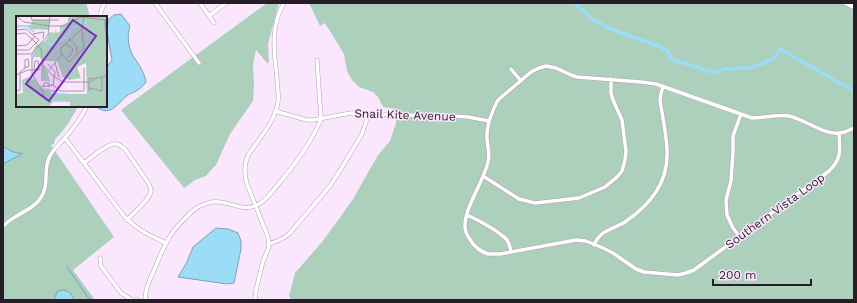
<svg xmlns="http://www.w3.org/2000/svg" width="857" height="303" font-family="'Work Sans',sans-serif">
  <rect width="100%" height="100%" fill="#fbe7fd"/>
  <path fill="#acd0bc" d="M3 3H86L90 17H17V106H78C72 118 65 130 55 139L54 144 51 145 114 237 73 270 95 300H3Z
    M267 3H279L268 44 269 60 268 64 256 50 253 65 254 85 253 101 230 134 216 165 212 169 206 176 195 180 184 188 121 110Z
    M309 3H841L854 9V300H291L289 296 295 273 322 242 336 223 353 199 378 155 390 141 396 123 395 109 383 107 378 97 373 92 359 87 352 80 347 71 344 54 325 23 320 26Z"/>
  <path fill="#9cdcf7" stroke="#79a3b9" d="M121 14 130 26C127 35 128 45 132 54 133 57 136 59 137 62 141 68 145 75 146 82 143 86 140 89 136 91 133 93 130 93 128 95 118 102 112 117 98 108V106H106V68L112 60 107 32 108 20 114 15Z
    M3 146C9 150 14 154 22 153V154L3 164Z
    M216 228 228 229 238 233 241 241V249L234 283 227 284 178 277 187 262 193 247Z
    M62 290C69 290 72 294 74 300H54L57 292Z"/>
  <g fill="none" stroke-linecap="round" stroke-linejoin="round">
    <path stroke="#79a3b9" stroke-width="1" d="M67 267 90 300"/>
    <path stroke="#9cdcf7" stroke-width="3.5" d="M575 3 591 18 608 28 658 46 668 51 671 59 715 73 725 69 748 68 765 63 776 56 780 49 854 91"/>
    <g stroke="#b59db8" stroke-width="4.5">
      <path id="minor" d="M155 3 199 63
        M200 3 214 23
        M209 16 226 3
        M100 17 101 11 105 3
        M511 69 521 81
        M275 111 307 120H313L351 113 397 115 453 116 468 117 489 121
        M839 133C840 151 842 158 829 171L694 270 686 273 678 275 644 272 636 269 613 253 603 248 586 241 576 240 500 254C496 254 492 254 488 254 482 252 474 247 471 241 468 237 465 232 465 227 464 208 484 181 488 162 491 151 486 144 487 135 487 124 493 109 498 100L531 72 539 68 546 66 556 68 571 75 577 77 641 82 656 84 752 118C763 118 780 114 789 116 804 119 824 135 839 133 844 133 849 130 854 128
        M65 138 124 216C137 230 149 235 166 243
        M84 163C91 158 109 142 117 144 120 145 122 147 125 149L149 184C149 184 151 190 151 190 152 198 132 214 127 220
        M483 176 519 199 535 203 579 198 605 187 617 177 622 171 625 160 626 151 622 120 613 100 611 93V79
        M467 215C478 220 499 231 507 240 510 244 510 248 511 252
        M3 226C7 223 11 219 15 217 24 211 34 208 40 199 50 185 43 172 49 158 52 150 59 145 64 139 73 129 81 118 87 106
        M740 237 733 228 727 215 726 200 731 181 733 152V136L741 114
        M268 244C276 242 283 239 289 234L330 186 341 169 362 134 366 122 367 114
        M594 245C601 229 612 230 625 222 651 204 669 182 667 149 666 133 663 117 660 101L661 93 663 87
        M100 258 101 266 121 293 132 300H138
        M145 300C145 289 150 279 155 268 159 258 163 248 169 238 173 230 190 212 198 207 202 205 207 203 212 202 228 199 243 214 259 204 266 200 271 193 276 187 294 166 311 144 321 119L317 60
        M255 300 256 290 263 261 269 247 268 237 247 184C244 174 244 165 248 155 259 139 275 122 278 102 279 94 277 85 277 78 274 52 270 26 284 3"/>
    </g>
    <g stroke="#b59db8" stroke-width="5.5">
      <path id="tertiary" d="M846 3 854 7"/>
    </g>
    <use href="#minor" stroke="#fff" stroke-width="3.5"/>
    <use href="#tertiary" stroke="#fff" stroke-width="4.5"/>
  </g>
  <g text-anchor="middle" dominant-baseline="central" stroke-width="3" stroke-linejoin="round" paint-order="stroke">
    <g font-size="12" fill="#271d27" stroke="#fbe7fd">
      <text transform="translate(405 115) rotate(2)">Snail Kite Avenue</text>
      <text transform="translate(775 211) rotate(-36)">Southern Vista Loop</text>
    </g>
  </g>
  <g transform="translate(16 16)">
    <rect width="91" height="91" fill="#fbe7fd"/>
    <path d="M52 0H91V91H54V86H35L34 91H0V78L7 77 6 64 13 61 19 64 24 72 34 73 35 78H71L70 47 61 51 65 62 53 64 47 61 41 45H26L24 41H18L16 44 19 31 30 24 34 16 39 17V14L42 17 44 16V10L52 6ZM16 4H33V14L15 13 10 9H15ZM25 47 31 55 34 65H25Z" fill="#acd0bc"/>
    <path fill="none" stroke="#9cdcf7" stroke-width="2" d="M0 10H11L18 16M29 25 35 29 51 21 56 12 70 6V3M34 78H50M36 85H50"/>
    <path fill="none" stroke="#a696a7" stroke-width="1" d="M0 0 8 6 34 10H48L65 1 91 4M15 0 16 4H43M34 0 32 19 16 37V58L27 76 28 82 36 87M66 13 68 32 53 46 45 37V32L66 13 68 1M0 14 10 13 23 24 13 34H0M89 14V4L91 38M0 18 9 17 18 25 25 33 27 49 36 59 47 66H74L80 62 91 60M17 18 28 16 27 22M53 23 60 29 61 37M49 27 57 33 55 39 50 42M0 30 11 29 19 20M0 38H15M39 47 43 61M32 48 39 56 37 69 44 75H68V52M18 54 19 45H22L23 54M33 54 46 38M0 59 12 54H23M90 59 91 47M24 71 37 69M27 71 28 67H33V71M73 72 86 75V61M0 75 4 74V56L9 52V44L12 43 13 50 9 52M35 75H40L47 66M73 75V62L78 63"/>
    <path fill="#7b2cbf" fill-opacity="0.15" stroke="#7b2cbf" stroke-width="2" d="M57 4 80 20 33 85 10 68Z"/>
    <rect width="91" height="91" fill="none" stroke="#271d27" stroke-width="2"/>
  </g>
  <rect width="857" height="303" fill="none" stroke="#271d27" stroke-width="8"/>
  <path d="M713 279v6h98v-6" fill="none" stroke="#271d27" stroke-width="2"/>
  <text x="719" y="279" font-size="12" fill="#271d27" stroke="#fbe7fd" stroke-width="3" paint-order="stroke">200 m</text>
</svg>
